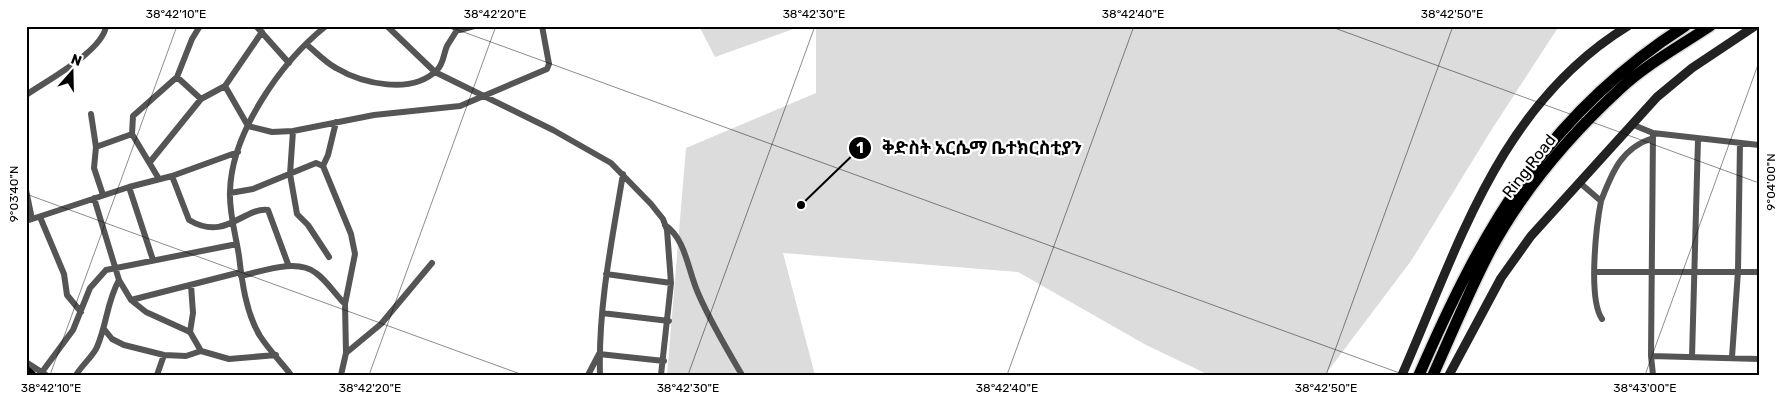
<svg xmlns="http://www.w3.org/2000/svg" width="1785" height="401" font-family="Rubik,'Noto Sans Ethiopic',sans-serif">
  <rect width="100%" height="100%" fill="#fff"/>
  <path fill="#dcdcdc" d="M699 26H802L715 57Z
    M816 26H1559L1492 129 1411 261 1325 375H1209L1146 345 1018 272 783 253 815 375H667L686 148 816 93Z"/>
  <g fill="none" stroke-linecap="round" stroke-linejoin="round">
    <g stroke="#dbdbdb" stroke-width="12">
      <path id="primary" d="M26 371 31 375"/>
    </g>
    <g stroke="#dbdbdb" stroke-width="14">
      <path id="highway" d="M1419 375C1483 228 1546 115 1685 26
        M1433 375C1452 333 1469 291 1490 251 1523 190 1569 136 1620 89 1647 64 1680 46 1710 26"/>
    </g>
    <path stroke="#555" stroke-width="6" d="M256 26 289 63
      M387 26 435 72 553 130 611 163 651 204 663 219 667 230 671 283 661 375
      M452 26 460 30 474 26
      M306 44C316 52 325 62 336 68 363 84 412 95 437 70 444 63 443 55 447 46 450 41 454 35 457 30
      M177 77 201 99
      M225 86 248 126 272 132 293 131 374 115 460 106 547 69 549 64 542 26
      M26 95C46 81 103 51 106 26
      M91 114 96 147 94 168 103 195
      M1631 124 1653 133 1759 145
      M293 131 290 174 297 214 308 225 329 257
      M1653 133 1651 356 1653 375
      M132 134 133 116 177 77 192 39 200 26
      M96 147 132 134 159 179
      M150 162 201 99 225 86 262 32
      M323 166 328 155 336 122
      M172 176 189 220C226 242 243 207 268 210L288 264
      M1580 183 1601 201C1596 227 1588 299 1602 319
      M129 187 153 260
      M26 190 32 219
      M230 193 253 189 316 163 323 166 351 234 355 254 345 304
      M94 198 119 280 131 300 146 312 190 332 201 351
      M1601 201C1612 173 1621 148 1653 138
      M40 217 64 274 67 295 81 312
      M26 221 129 187 172 176 238 152
      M665 225C686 239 688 271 698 293 710 321 726 348 742 375
      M1595 272H1759
      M606 274 671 283
      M241 276C263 271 297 258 316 273 327 281 335 294 345 304L346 353 341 375
      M131 300 241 272
      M602 313 669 321
      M104 329 112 339 124 345 164 355 186 356 201 351 229 359 276 355
      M190 332 193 313 191 285
      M346 353 381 324 432 263
      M1651 356 1759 359
      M1692 357 1698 139
      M1732 357 1738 271 1740 143
      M26 362 46 375
      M42 372 73 330 90 288 106 270 237 244
      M76 375C82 365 94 355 97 347 107 324 107 301 119 280
      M157 375 164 355
      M291 375C281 362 269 350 260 336 246 313 242 282 239 256 236 236 229 213 230 192 231 133 281 62 326 26
      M588 375 599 354 664 361
      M600 375C598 307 612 240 623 174"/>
    <path stroke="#222" stroke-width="9" d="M1402 375C1459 245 1500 104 1628 26
      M1449 375 1501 278 1531 236 1657 97 1692 68 1755 26"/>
    <use href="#primary" stroke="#000" stroke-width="10"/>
    <use href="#highway" stroke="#000" stroke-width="11"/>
  </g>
  <path fill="none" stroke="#000" stroke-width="1" stroke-opacity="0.45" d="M447 26 1405 375M1329 26 1759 183M26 194 523 375M50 375 177 26M369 375 496 26M688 375 815 26M1007 375 1134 26M1326 375 1453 26M1645 375 1759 62"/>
  <g text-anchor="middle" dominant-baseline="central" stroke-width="4.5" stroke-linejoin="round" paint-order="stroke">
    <g font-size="16" fill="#000" stroke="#fff">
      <text transform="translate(1529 166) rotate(-52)">Ring Road</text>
    </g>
  </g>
  <path fill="none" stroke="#000" stroke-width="2" d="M801 205L860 148"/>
  <g fill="#000" stroke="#fff" stroke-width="2">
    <circle cx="801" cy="205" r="5"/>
    <circle cx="860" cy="148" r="12"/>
  </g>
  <g font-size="15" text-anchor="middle" font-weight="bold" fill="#fff">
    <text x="860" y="153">1</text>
  </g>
  <g font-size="18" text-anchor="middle" font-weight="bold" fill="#000" stroke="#fff" stroke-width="4.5" stroke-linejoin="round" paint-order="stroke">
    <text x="982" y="154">ቅድስት አርሴማ ቤተክርስቲያን</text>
  </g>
  <rect width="1785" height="401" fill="none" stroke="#ffffff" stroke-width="55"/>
  <g transform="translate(72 72) rotate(20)" stroke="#ffffff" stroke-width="4" paint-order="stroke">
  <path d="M0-4L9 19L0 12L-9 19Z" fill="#000000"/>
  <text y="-8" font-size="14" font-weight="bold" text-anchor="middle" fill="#000000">N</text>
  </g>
  <rect x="28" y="28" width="1730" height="346" fill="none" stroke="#000" stroke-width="2"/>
  <g font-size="12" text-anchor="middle" fill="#000">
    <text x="176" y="18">38°42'10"E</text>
    <text x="495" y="18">38°42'20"E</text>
    <text x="814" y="18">38°42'30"E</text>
    <text x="1133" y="18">38°42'40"E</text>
    <text x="1452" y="18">38°42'50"E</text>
    <text transform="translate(1771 182) rotate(-90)" y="4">9°04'00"N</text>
    <text transform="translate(14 194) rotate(-90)" y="4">9°03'40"N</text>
    <text x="51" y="392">38°42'10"E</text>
    <text x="370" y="392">38°42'20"E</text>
    <text x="688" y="392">38°42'30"E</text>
    <text x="1007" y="392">38°42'40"E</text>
    <text x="1326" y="392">38°42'50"E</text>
    <text x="1645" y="392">38°43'00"E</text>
  </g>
</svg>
